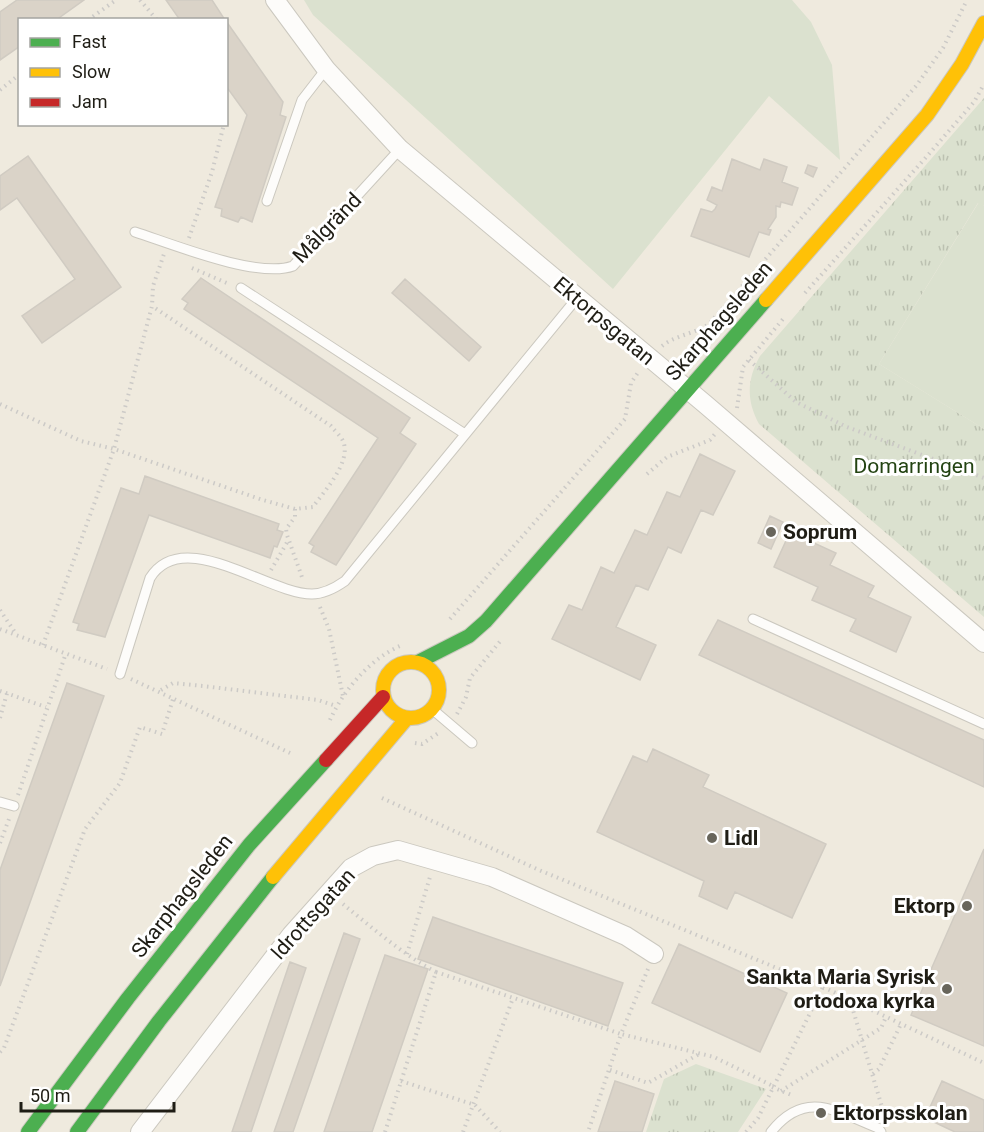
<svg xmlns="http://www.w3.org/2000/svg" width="984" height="1132" font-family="Roboto,sans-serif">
  <defs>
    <pattern id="grass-tufts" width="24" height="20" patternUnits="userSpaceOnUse" patternTransform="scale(1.5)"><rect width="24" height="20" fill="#dbe1cf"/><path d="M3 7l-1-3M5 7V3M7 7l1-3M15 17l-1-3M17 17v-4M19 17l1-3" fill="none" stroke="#bcc1b1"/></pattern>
  </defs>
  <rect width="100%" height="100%" fill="#efeade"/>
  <path fill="url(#grass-tufts)" d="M984 98V206L978 203 879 364 984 429V617L759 424C746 400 747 379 760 356Z
    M696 1064 766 1089 738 1132H646L664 1079Z"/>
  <path fill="#dbe1cf" d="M304 0H792L811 22 832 65 840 160 769 96 613 289 313 15Z
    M979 202 984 206V429L879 364Z"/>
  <path fill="#dad3c8" stroke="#d0cbc2" stroke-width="1.5" d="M17 0H84L56 20H20V46L0 60V12Z
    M166 0H212L225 20H180Z
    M226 21 283 102 280 115 286 117 252 222 241 217 238 222 221 216 222 209 215 207 247 115 226 86Z
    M28 156 121 287 42 343 22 316 75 279 17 198 0 210V176Z
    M732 159 760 170 764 159 787 167 782 182 798 188 792 205 781 202 780 207 776 206V217L768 229 771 230 769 235 759 232 749 257 691 236 701 209 712 212 715 209 717 205 707 200 712 187 722 191Z
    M808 165 817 168 813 177 805 173Z
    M201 278 410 418 400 433 416 444 336 565 311 552 314 546 309 543 378 438 184 309 188 303 182 299Z
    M405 279 481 347 469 361 392 293Z
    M700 454 735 471 713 515 701 510 681 553 668 547 648 590 636 585 616 627 656 645 640 680 552 639 569 605 582 610 601 567 614 573 635 530 647 535 667 492 680 497Z
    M145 476 279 524 277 530 283 532 277 547 274 546 270 558 149 515 105 637 77 630 79 624 73 622 121 488 139 494Z
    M770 516 783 522 771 549 758 543Z
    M790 532 836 553 830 565 874 586 868 597 911 617 896 652 850 631 856 619 812 600 818 587 774 567Z
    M718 620 984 740V787L699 655Z
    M67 683 104 696 0 986V870Z
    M653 749 709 775 703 787 826 844 792 918 735 892 727 909 699 896 704 881 597 832 633 756 647 762Z
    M984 849V1046L911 1015Z
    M433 917 623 983 608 1026 418 959Z
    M344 933 360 939 293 1132H274Z
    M679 944 787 993 760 1052 652 1003Z
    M385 955 428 969 372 1132H324Z
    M290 962 306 968 251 1132H232Z
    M615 1081 654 1094 642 1132H598Z
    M942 1081 984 1100V1132H955L925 1118Z"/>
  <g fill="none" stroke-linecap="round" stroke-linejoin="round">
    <g stroke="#cbc8bf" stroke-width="11">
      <path id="lane" d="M267 201 302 100 326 69
        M135 232C172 244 258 279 293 266L400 149
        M241 288 465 434
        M753 619 984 724
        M120 674 150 578C183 525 268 594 312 594 324 594 335 588 345 581L577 298
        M432 709 472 743
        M0 802 14 806
        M771 1132C805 1089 836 1111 878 1128L881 1132"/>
    </g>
    <g stroke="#cbc8bf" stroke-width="20">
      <path id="street" d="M275 0 326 69 400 149 705 404 984 643
        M140 1132 291 935 351 868 373 856 398 850 492 877 626 936 654 954"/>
    </g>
    <g stroke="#cbc8bf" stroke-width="16">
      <path id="fast" d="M418 662 469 636 486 621 766 300
        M28 1132 128 998 249 845 326 760
        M77 1132 159 1021 273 877"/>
    </g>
    <g stroke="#cbc8bf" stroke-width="16">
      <path id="slow" d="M766 300 927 115 962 64 984 23
        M383 690a28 28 0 1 1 56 0a28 28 0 1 1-56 0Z
        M273 877 407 718"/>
    </g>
    <g stroke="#cbc8bf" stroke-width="16">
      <path id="jam" d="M326 760 383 697"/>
    </g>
    <path stroke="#cccac7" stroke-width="4" stroke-dasharray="1.5 4.5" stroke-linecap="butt" d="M140 0 157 20
      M88 20 116 0
      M0 90 20 74
      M189 238 212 172 224 124
      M192 268 229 284
      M805 293 928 155 974 102 984 84
      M662 346C676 335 694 334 709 324L916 86 943 48 967 0
      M749 360 796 402 847 427 984 478
      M0 404 81 441 114 449 263 500 295 509 313 507C324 491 352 462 343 441 340 435 334 430 331 426L152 306
      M737 408 743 367 783 319
      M647 474 667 457 710 440 715 434
      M295 509V517L286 529 287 535 303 580
      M271 570 289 539
      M320 607 329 629 343 696
      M0 610 16 634
      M450 619 625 419 631 383 639 371
      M0 629 107 669
      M43 645 114 449 152 306 153 286 164 254
      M131 679 290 753
      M161 690 173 683 203 686 318 700 336 706
      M0 691 46 707
      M457 714 466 697 470 678 502 639
      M0 718 7 693
      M330 720C344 689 371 658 402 645
      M415 743 422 744 440 732
      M18 795 66 653
      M382 798 539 870 823 987 984 1063
      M0 843 9 819
      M343 904C371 927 405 956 436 972
      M407 954 430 877
      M648 969 621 1034 714 1057 773 1086
      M850 1000 885 1117
      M0 1052 4 1048 85 829 120 783 140 727 162 734 174 696
      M610 1070 648 1083 699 1054
      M873 1074 879 1069 901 1024
      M401 1081 475 1105 500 1132
      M772 1087 794 1096
      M781 1091 881 1028 886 1017
      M385 1132 436 972 621 1034 588 1132
      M463 1132 513 998
      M746 1132 758 1118 823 987"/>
    <use href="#lane" stroke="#fdfcfa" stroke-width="9"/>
    <use href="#street" stroke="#fdfcfa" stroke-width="18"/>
    <use href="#fast" stroke="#4caf50" stroke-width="14"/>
    <use href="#slow" stroke="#ffc107" stroke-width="14"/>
    <use href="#jam" stroke="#c62828" stroke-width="14"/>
  </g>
  <g fill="#68655b" stroke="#fff" stroke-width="2">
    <circle cx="771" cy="532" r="6"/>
    <circle cx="712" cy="838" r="6"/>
    <circle cx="967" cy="906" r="6"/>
    <circle cx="947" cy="989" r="6"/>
    <circle cx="821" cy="1113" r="6"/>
  </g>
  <g text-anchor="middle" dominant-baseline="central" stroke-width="6" stroke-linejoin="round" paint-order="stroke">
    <g font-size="21" fill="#1f1d15" stroke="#fff">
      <text transform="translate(327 228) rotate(-46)">Målgränd</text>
      <text transform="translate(604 321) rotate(40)">Ektorpsgatan</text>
      <text transform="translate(719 321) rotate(-49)">Skarphagsleden</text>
      <text transform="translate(182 896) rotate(-52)">Skarphagsleden</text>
      <text transform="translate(313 914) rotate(-48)">Idrottsgatan</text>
    </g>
    <g font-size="21" fill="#234312" stroke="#fff">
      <text x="914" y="466">Domarringen</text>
    </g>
    <g font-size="21" font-weight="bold" fill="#1f1d15" stroke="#fff" text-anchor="start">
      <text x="783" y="532">Soprum</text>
      <text x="724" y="838">Lidl</text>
      <text x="955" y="906" text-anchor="end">Ektorp</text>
      <text x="935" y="977" text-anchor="end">Sankta Maria Syrisk<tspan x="935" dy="24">ortodoxa kyrka</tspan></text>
      <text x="833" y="1113">Ektorpsskolan</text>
    </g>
  </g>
  <rect x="18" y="18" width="210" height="108" fill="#ffffff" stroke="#a5a5a1" stroke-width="1.5"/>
  <rect x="30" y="38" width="30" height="9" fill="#4caf50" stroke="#a5a5a1" stroke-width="1.5"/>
  <text x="72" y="48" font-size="18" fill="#1f1d15">Fast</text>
  <rect x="30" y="68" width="30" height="9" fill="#ffc107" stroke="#a5a5a1" stroke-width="1.5"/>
  <text x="72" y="78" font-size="18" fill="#1f1d15">Slow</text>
  <rect x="30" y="98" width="30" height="9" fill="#c62828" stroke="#a5a5a1" stroke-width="1.5"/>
  <text x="72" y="108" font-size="18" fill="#1f1d15">Jam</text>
  <path d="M21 1102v9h153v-9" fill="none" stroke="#1f1d15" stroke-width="3"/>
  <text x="30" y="1102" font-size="18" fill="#1f1d15" stroke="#ffffff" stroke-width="4.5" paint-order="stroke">50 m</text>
</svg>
